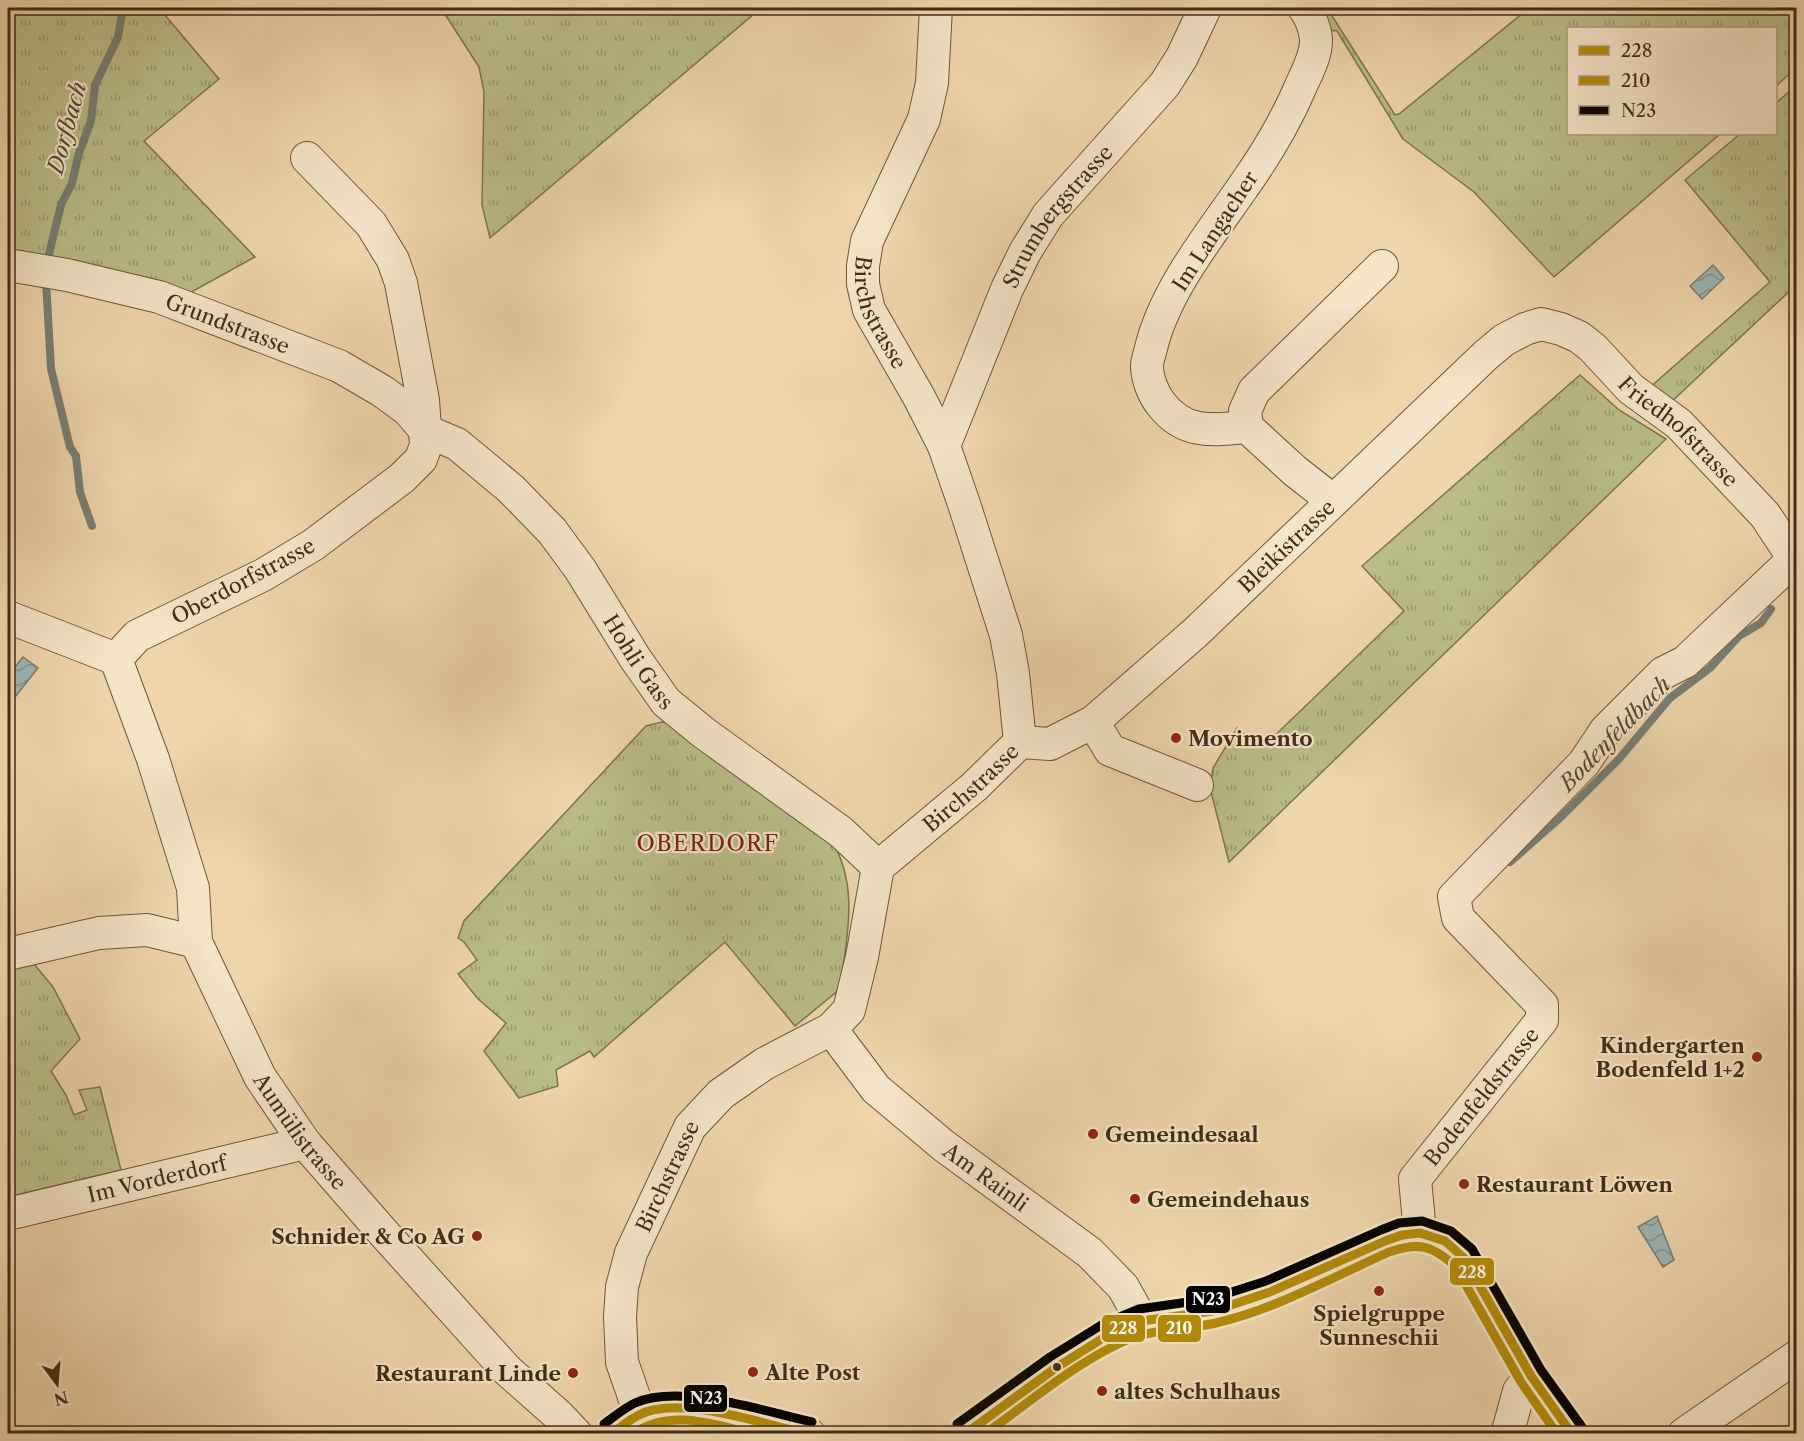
<svg xmlns="http://www.w3.org/2000/svg" width="1804" height="1441" font-family="'Libre Caslon Text',serif">
  <defs>
    <pattern id="grass-tufts" width="24" height="20" patternUnits="userSpaceOnUse" patternTransform="scale(1.5)"><rect width="24" height="20" fill="#babd88"/><path d="M3 7l-1-3M5 7V3M7 7l1-3M15 17l-1-3M17 17v-4M19 17l1-3" fill="none" stroke="#999a6e"/></pattern>
    <pattern id="water-waves" width="16" height="10" patternUnits="userSpaceOnUse" patternTransform="scale(1.5)"><rect width="16" height="10" fill="#9db6b3"/><path d="M0 5q4-4 8 0t8 0" fill="none" stroke="#819491"/></pattern>
  </defs>
  <rect width="100%" height="100%" fill="#eed5ab"/>
  <filter id="stains"><feTurbulence type="fractalNoise" baseFrequency=".00333" numOctaves="4"/><feColorMatrix values="0 0 0 0 .2 0 0 0 0 .09 0 0 0 0 .02 0 0 0 .5 -.17"/></filter>
  <radialGradient id="worn" r=".72"><stop offset=".6" stop-color="#630" stop-opacity="0"/><stop offset="1" stop-color="#630" stop-opacity=".3"/></radialGradient>
  <path fill="url(#grass-tufts)" stroke="#7d7550" stroke-width="1.5" d="M8 8H159L219 79 144 141 255 257 186 295 8 255Z
    M441 8H761L490 238 482 205 484 92 479 67Z
    M1316 8H1327L1395 115 1399 114 1529 8H1796V68L1776 86V28H1568V134H1720L1554 277 1474 192 1403 139 1337 31 1328 30Z
    M1796 86V285L1670 403 1648 389 1770 282 1685 180 1740 134H1776V103Z
    M1580 375 1619 410 1666 439 1229 862 1210 788 1213 768 1237 728 1262 748 1404 611 1362 566Z
    M662 722 678 725 830 838C860 884 847 937 840 989L795 1026 725 942 594 1057 590 1051 556 1070 558 1086 519 1098 484 1051 506 1023 478 999 458 974 477 960 464 942 458 938 464 921 646 726Z
    M34 964 53 987 80 1039 51 1071 66 1095 74 1115 87 1110 79 1090 100 1087 121 1170 8 1197V968Z"/>
  <path fill="url(#water-waves)" stroke="#787f75" stroke-width="1.5" d="M1713 265 1724 278 1702 299 1690 286Z
    M23 657 38 668 15 697 8 690V675Z
    M1657 1216 1674 1260 1663 1267 1638 1227Z"/>
  <g fill="none" stroke-linecap="round" stroke-linejoin="round">
    <path stroke="#787f75" stroke-width="8" d="M48 258 61 205 72 183 79 153 91 121 95 85 118 37 123 8
      M46 281 51 369 70 447 76 456 80 492 92 526
      M1510 862 1561 817 1619 759 1670 698 1710 668 1739 636 1761 623 1771 609"/>
    <g stroke="#6c573c" stroke-width="34">
      <g id="minor">
        <path id="s1" d="M936 8 932 83 924 119 867 241 863 266V284L869 310 919 397 944 446 965 507 1006 635 1013 673 1020 742"/>
        <path d="M1304 8C1310 15 1316 31 1316 41 1316 57 1306 74 1300 88 1285 123 1265 156 1243 187 1210 235 1165 290 1151 348 1150 353 1147 360 1147 366 1147 378 1153 394 1161 404 1185 435 1212 430 1247 427L1295 471 1332 500"/>
        <path id="s2" d="M307 158 371 224 393 260 401 283 423 400 426 445 421 459 402 478 313 545 263 575 137 636 116 659 153 759 193 888 196 942 260 1077 305 1143 381 1230 507 1370 558 1415 576 1434"/>
        <path id="s3" d="M8 265 67 275 159 297 339 366 382 391 408 410 426 431 457 444 511 489 552 531 580 569 635 658 666 702 704 733 841 832 878 867"/>
        <path d="M1247 427 1245 411 1254 391 1382 266"/>
        <path id="s4" d="M944 446 1007 289 1025 252 1048 215 1165 84 1182 57 1205 8"/>
        <path d="M8 617 116 659"/>
        <path d="M1093 722 1110 750 1197 785"/>
        <path id="s5" d="M1020 742 1050 744 1093 722 1195 633 1486 355 1504 340 1525 329 1541 324 1561 329 1579 337 1593 348 1631 389 1679 424 1765 515 1796 562"/>
        <path d="M8 954 99 933 147 930 196 942"/>
        <path id="s6" d="M831 1029 876 1089 944 1146 1090 1253 1123 1287 1142 1321"/>
        <path id="s7" d="M8 1214 305 1143"/>
        <path id="s8" d="M1420 1233 1415 1179 1542 1020V1005L1458 918 1454 897 1584 763 1606 730 1663 673 1685 662 1794 559"/>
        <path id="s9" d="M640 1414 622 1362 620 1317 622 1287 631 1253 690 1127 721 1094 764 1064 831 1029 849 1010 862 957 878 867 974 787 1020 742"/>
        <path d="M1508 1431 1519 1391 1531 1376"/>
        <path d="M611 1434 640 1414 670 1407 700 1409 809 1434"/>
        <path d="M964 1434 1057 1367 1108 1335 1142 1321 1213 1311 1270 1292 1385 1241 1402 1235 1420 1233 1445 1241 1464 1258 1531 1376 1572 1434"/>
        <path d="M1684 1434 1796 1357"/>
      </g>
    </g>
    <use href="#minor" stroke="#f4e4c8" stroke-width="32"/>
    <g stroke="#f4e4c8" stroke-width="14">
      <path id="bus-1" d="M612 1434C620 1427 629 1420 639 1415 678 1394 764 1424 807 1434
        M965 1434 1057 1367 1108 1335 1142 1321 1213 1311 1270 1292 1385 1241 1402 1235 1420 1233 1445 1241 1464 1258 1531 1376 1572 1434"/>
    </g>
    <g stroke="#f4e4c8" stroke-width="14">
      <path id="bus-2" d="M633 1434C669 1408 713 1424 753 1434
        M985 1434C1027 1404 1068 1369 1114 1346 1147 1328 1180 1331 1216 1323 1276 1309 1333 1277 1389 1252 1419 1242 1432 1245 1455 1266L1521 1382 1557 1434"/>
    </g>
    <g stroke="#f4e4c8" stroke-width="14">
      <path id="bus-3" d="M604 1424C614 1417 624 1408 635 1403 679 1383 764 1411 812 1422
        M957 1424 1050 1357 1103 1324 1139 1309 1210 1299 1266 1281 1381 1230 1399 1223 1422 1221 1451 1231 1472 1249 1541 1370 1582 1427"/>
    </g>
    <use href="#bus-1" stroke="#b38c09" stroke-width="9"/>
    <use href="#bus-2" stroke="#b38c09" stroke-width="9"/>
    <use href="#bus-3" stroke="#000" stroke-width="9"/>
  </g>
  <g fill="#8f2418" stroke="#f4e4c8" stroke-width="2">
    <circle cx="1176" cy="738" r="6"/>
    <circle cx="1757" cy="1057" r="6"/>
    <circle cx="1093" cy="1134" r="6"/>
    <circle cx="1464" cy="1184" r="6"/>
    <circle cx="1135" cy="1199" r="6"/>
    <circle cx="477" cy="1236" r="6"/>
    <circle cx="1379" cy="1291" r="6"/>
    <circle cx="753" cy="1372" r="6"/>
    <circle cx="573" cy="1373" r="6"/>
    <circle cx="1102" cy="1391" r="6"/>
  </g>
  <circle fill="#402d17" stroke="#f4e4c8" stroke-width="2" cx="1057" cy="1367" r="5"/>
  <g text-anchor="middle" dominant-baseline="central" stroke-width="4.5" stroke-linejoin="round" paint-order="stroke">
    <g font-size="21" fill="#402d17" stroke="#f4e4c8">
      <text stroke="none"><textPath href="#s4" startOffset="258">Strumbergstrasse</textPath></text>
      <text transform="translate(1215 231) rotate(-57)">Im Langacher</text>
      <text stroke="none"><textPath href="#s1" startOffset="322">Birchstrasse</textPath></text>
      <text stroke="none"><textPath href="#s3" startOffset="228">Grundstrasse</textPath></text>
      <text stroke="none"><textPath href="#s5" startOffset="858">Friedhofstrasse</textPath></text>
      <text stroke="none"><textPath href="#s5" startOffset="340">Bleikistrasse</textPath></text>
      <text transform="translate(243 581) rotate(-28)">Oberdorfstrasse</text>
      <text stroke="none"><textPath href="#s3" startOffset="776">Hohli Gass</textPath></text>
      <text stroke="none"><textPath href="#s9" startOffset="772">Birchstrasse</textPath></text>
      <text stroke="none"><textPath href="#s8" startOffset="160">Bodenfeldstrasse</textPath></text>
      <text stroke="none"><textPath href="#s2" startOffset="1218">Aumülistrasse</textPath></text>
      <text stroke="none"><textPath href="#s6" startOffset="216">Am Rainli</textPath></text>
      <text stroke="none"><textPath href="#s9" startOffset="250">Birchstrasse</textPath></text>
      <text stroke="none"><textPath href="#s7" startOffset="153">Im Vorderdorf</textPath></text>
    </g>
    <g font-size="21" font-weight="bold" fill="#402d17" stroke="#f4e4c8" text-anchor="start">
      <text x="1188" y="738">Movimento</text>
      <text x="1745" y="1045" text-anchor="end">Kindergarten<tspan x="1745" dy="24">Bodenfeld 1+2</tspan></text>
      <text x="1105" y="1134">Gemeindesaal</text>
      <text x="1476" y="1184">Restaurant Löwen</text>
      <text x="1147" y="1199">Gemeindehaus</text>
      <text x="465" y="1236" text-anchor="end">Schnider &amp; Co AG</text>
      <text x="1379" y="1313" text-anchor="middle">Spielgruppe<tspan x="1379" dy="24">Sunneschii</tspan></text>
      <text x="765" y="1372">Alte Post</text>
      <text x="561" y="1373" text-anchor="end">Restaurant Linde</text>
      <text x="1114" y="1391">altes Schulhaus</text>
    </g>
    <g font-size="22" font-style="italic" fill="#534836" stroke="#f4e4c8">
      <text transform="translate(67 128) rotate(-75)">Dorfbach</text>
      <text transform="translate(1615 734) rotate(-46)">Bodenfeldbach</text>
    </g>
    <g font-size="22" letter-spacing="1.5" fill="#7a1f14" stroke="#f4e4c8">
      <text x="708" y="843">OBERDORF</text>
    </g>
  </g>
  <g stroke="#f4e4c8" stroke-width="2">
    <rect x="1449" y="1257" width="46" height="29" rx="6" fill="#b38c09"/>
    <rect x="1185" y="1285" width="46" height="29" rx="6" fill="#000"/>
    <rect x="1101" y="1314" width="45" height="29" rx="6" fill="#b38c09"/>
    <rect x="1157" y="1314" width="45" height="29" rx="6" fill="#b38c09"/>
    <rect x="683" y="1384" width="45" height="29" rx="6" fill="#000"/>
  </g>
  <g font-size="16" text-anchor="middle" font-weight="bold" fill="#fff">
    <text x="1472" y="1278">228</text>
    <text x="1208" y="1305">N23</text>
    <text x="1123" y="1334">228</text>
    <text x="1179" y="1334">210</text>
    <text x="706" y="1404">N23</text>
  </g>
  <rect width="1804" height="1441" fill="none" stroke="#eed5ab" stroke-width="30"/>
  <rect x="9" y="9" width="1786" height="1423" fill="none" stroke="#402d17" stroke-width="3"/>
  <rect x="15" y="15" width="1774" height="1411" fill="none" stroke="#402d17" stroke-width="1.5"/>
  <rect x="1567" y="27" width="210" height="108" fill="#f4e4c8" stroke="#ac9b81" stroke-width="1.5"/>
  <rect x="1579" y="46" width="30" height="9" fill="#b38c09" stroke="#ac9b81" stroke-width="1.5"/>
  <text x="1621" y="57" font-size="18" fill="#402d17">228</text>
  <rect x="1579" y="76" width="30" height="9" fill="#b38c09" stroke="#ac9b81" stroke-width="1.5"/>
  <text x="1621" y="87" font-size="18" fill="#402d17">210</text>
  <rect x="1579" y="106" width="30" height="9" fill="#000000" stroke="#ac9b81" stroke-width="1.5"/>
  <text x="1621" y="117" font-size="18" fill="#402d17">N23</text>
  <g transform="translate(57 1384) rotate(164)" stroke="#f4e4c8" stroke-width="4.5" paint-order="stroke">
  <path d="M0-4.5L10 22L0 15L-10 22Z" fill="#402d17"/>
  <text y="-9" font-size="16" font-weight="bold" text-anchor="middle" fill="#402d17">N</text>
  </g>
  <rect width="100%" height="100%" filter="url(#stains)"/>
  <rect width="100%" height="100%" fill="url(#worn)"/>
</svg>
